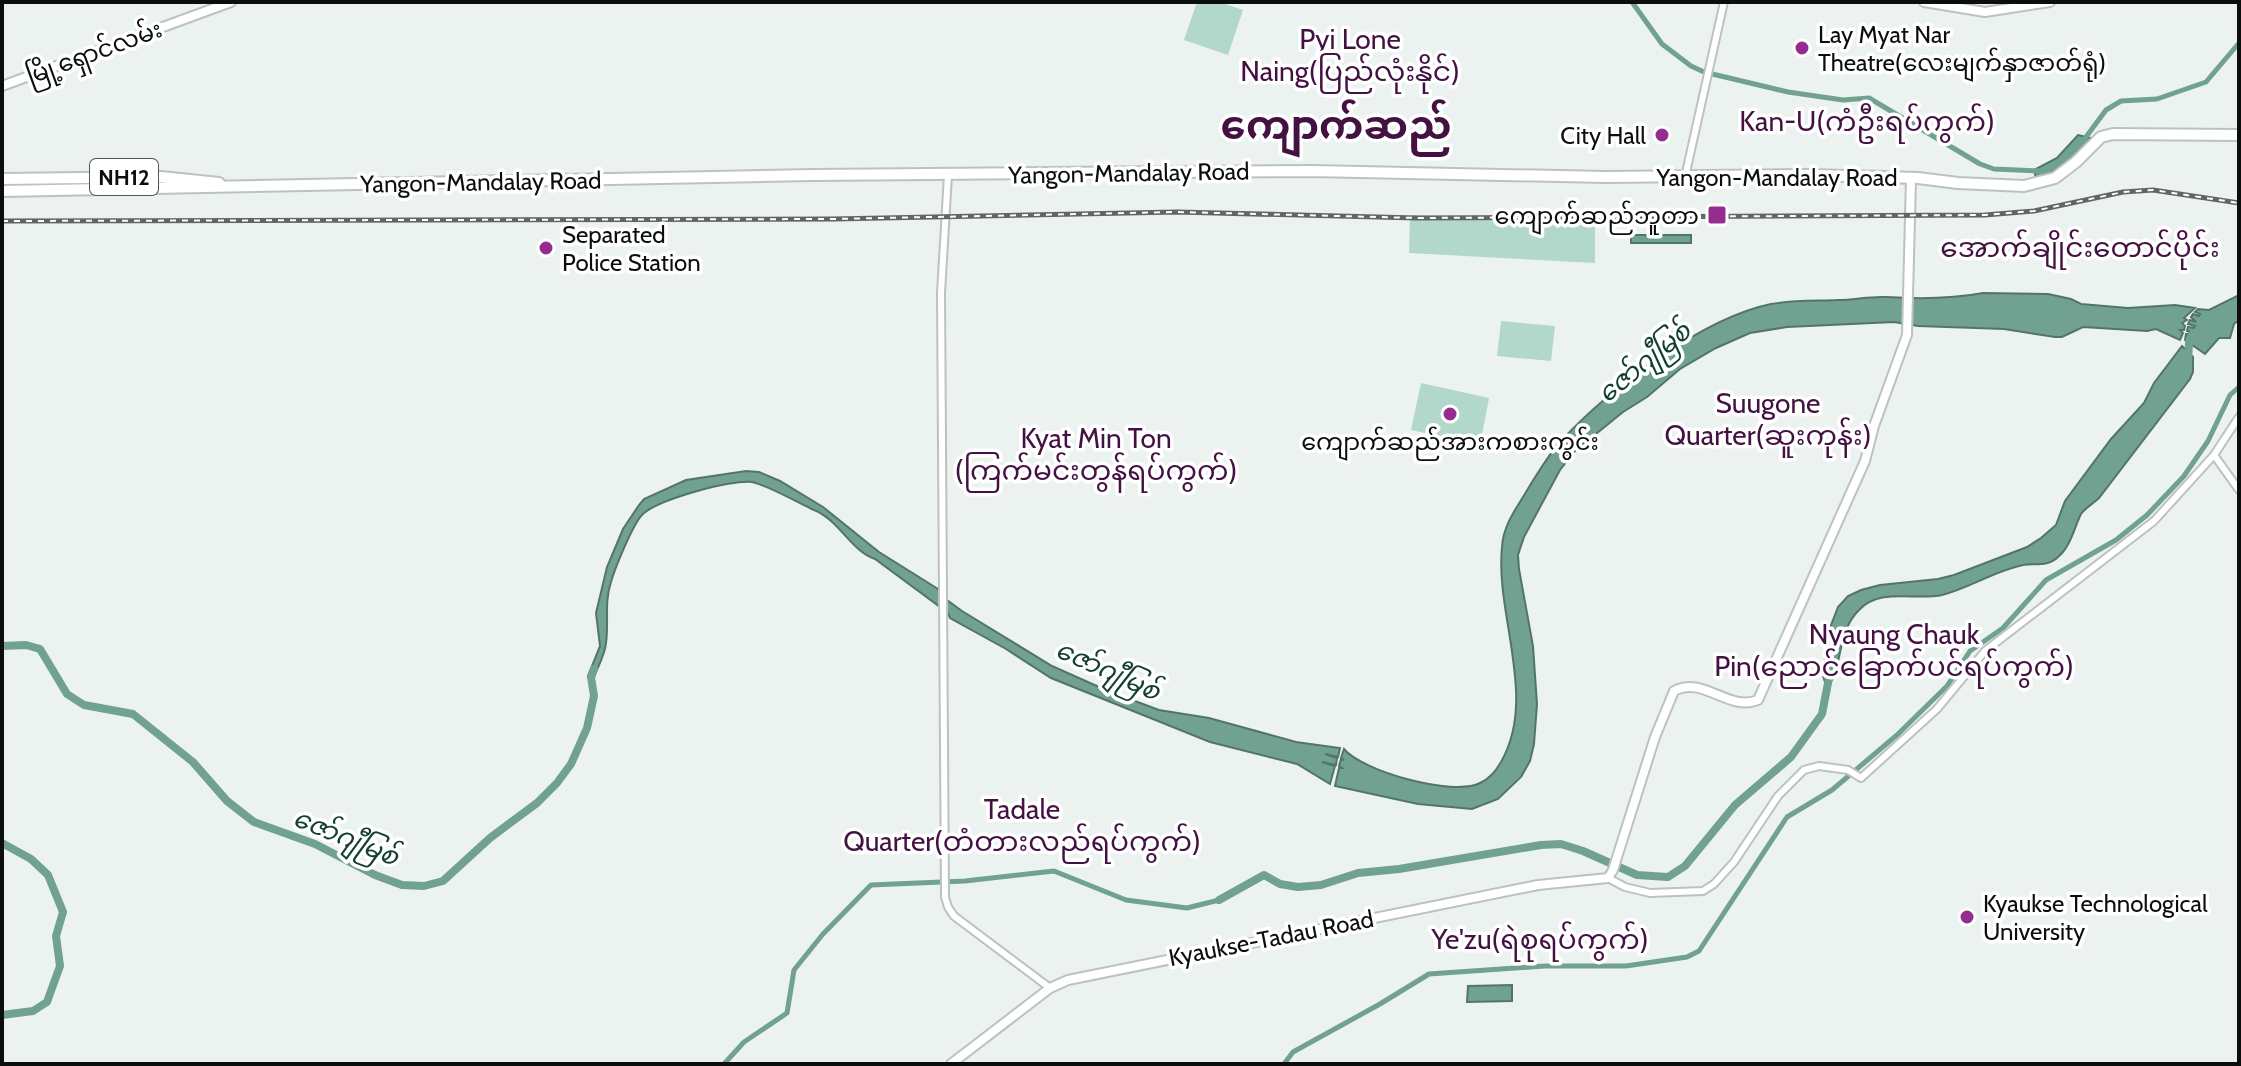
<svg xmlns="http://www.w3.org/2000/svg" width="2241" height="1066" font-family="Cabin,'Noto Sans Myanmar',sans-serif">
  <rect width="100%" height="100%" fill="#ecf2f0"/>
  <path fill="#b2d8cb" d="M1197 2H1219L1243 10 1228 55 1184 40Z
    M1410 215 1595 222V263L1409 253Z
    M1501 321 1555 326 1551 361 1497 356Z
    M1421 383 1489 398 1480 445 1411 430Z"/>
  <path fill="#71a191" stroke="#537569" stroke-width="2" d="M2078 135 2091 138C2075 156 2060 173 2036 178L2034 170 2057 158Z
    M1631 235H1691V243H1631Z
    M1983 293 2048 294 2071 299 2081 304 2128 308 2175 305 2195 308 2184 318 2187 320 2182 323 2185 326 2184 330H2180L2183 333 2180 340 2156 329 2147 331 2083 327 2062 337H2055L2004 329 1918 326 1894 322 1787 327 1750 333 1716 348 1680 369 1647 397 1623 412 1575 451 1560 470 1524 537 1518 555 1519 569 1533 646 1537 704 1534 744 1530 761 1521 777 1498 799 1472 809 1418 804 1335 786 1339 768H1342L1339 766 1341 759 1344 760 1341 758 1344 749C1362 771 1453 797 1480 783 1489 779 1496 771 1501 762 1538 698 1495 615 1502 547 1503 528 1513 513 1523 497 1534 479 1546 458 1560 442 1608 390 1702 318 1771 304 1793 300 1816 301 1838 300 1854 300 1870 296 1886 297 1918 299 1951 299 1983 293Z
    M2239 295V320L2234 324 2230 338H2219L2205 354 2185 340 2186 334 2192 335V333L2187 331 2188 327 2194 328 2195 326 2188 324 2190 320 2196 322 2191 317 2193 314 2199 316 2200 314 2195 312 2198 309 2209 310Z
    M2182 346 2193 357V372L2190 379 2099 498C2094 503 2085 508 2081 514 2074 528 2071 546 2058 557 2048 567 2035 563 2023 565 1994 571 1970 588 1942 595 1915 601 1881 587 1859 610 1836 633 1844 665 1827 688L1823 676 1828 633 1838 607 1848 596 1861 590 1880 585 1938 579 1954 575 2027 547 2041 538 2056 525 2065 501 2111 439 2144 403 2154 383Z
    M746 471 759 472 780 481 823 507 879 552 938 589 947 600 962 611 1052 666 1108 691 1159 710 1209 718 1296 742 1340 748 1338 757 1325 754 1337 758 1336 765 1322 762 1335 766 1330 784 1297 764 1210 742 1051 678 1006 649 950 618 948 613 875 559C851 551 839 520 814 510 796 502 770 486 752 482 732 479 656 500 642 515 633 524 615 568 611 582 604 603 609 622 606 643 605 655 598 666 594 677L588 676 600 646 596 613 607 567 623 529 639 505 644 499 686 480Z
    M1512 985V1001L1467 1002 1468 986Z"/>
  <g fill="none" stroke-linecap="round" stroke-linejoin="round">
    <path stroke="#71a191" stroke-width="5" d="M1632 2 1662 44 1691 66 1704 72 1788 92 1843 100 1869 98 1980 164 1994 169 2039 171
      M2083 141 2106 110 2121 101 2157 99 2206 82 2239 43
      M724 1064 744 1042 787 1013 794 970 823 934 871 885 965 881 1054 871 1126 900 1187 908 1219 900
      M1284 1064 1293 1052 1380 1004 1429 974 1545 966H1626L1687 957 1699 951 1787 817 1832 790 1897 735 1947 686 1970 651 2003 628 2046 580 2116 540 2147 515 2184 476 2208 441 2230 395 2239 387"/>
    <path stroke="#71a191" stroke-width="8" d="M2188 363 2189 342 2193 334
      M2 646 26 645 40 649 67 694 84 705 133 714 193 762 227 801 254 822 315 844 375 875 402 885 424 886 443 881 490 838 537 803 557 783 571 764 587 728 594 696 591 677 594 669
      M2 843 31 859 48 875 63 912 56 936 60 966 47 1002 33 1011 2 1015
      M1219 900 1264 875 1280 884 1298 887 1321 885 1358 873 1399 869 1541 845 1561 844 1583 851 1637 875 1668 877 1685 866 1735 805 1791 757 1822 714 1829 678"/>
    <g stroke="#bcc2c0" stroke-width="10">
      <path id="minor" d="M948 175 941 293 945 897 948 907 954 916 1050 988
        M1685 177 1724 2
        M2214 455 2239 490
        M1608 878 1625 887 1650 893 1703 891 1714 884 1734 862 1778 796 1804 770 1819 766 1848 770 1861 778 1937 709 1985 651 2154 521 2214 455 2239 417"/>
    </g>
    <g stroke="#bcc2c0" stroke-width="12">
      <path id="major" d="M1924 2 1985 12 2050 2
        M2 86 231 2
        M951 1064 1050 988 1068 980 1538 885 1608 878 1613 870 1655 737 1674 691C1703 675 1728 712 1758 700L1865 461 1874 426 1907 335 1911 178"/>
    </g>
    <g stroke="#bcc2c0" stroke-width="14">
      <path id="highway" d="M2 179 161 177 219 183
        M2 191 813 175 1312 171 1605 177 1810 175 1918 178 1958 183 2024 186 2055 178 2076 162 2101 137 2113 134 2239 135"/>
    </g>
    <use href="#minor" stroke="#fff" stroke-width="6"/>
    <use href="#major" stroke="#fff" stroke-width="8"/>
    <use href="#highway" stroke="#fff" stroke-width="10"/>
    <g stroke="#616563" stroke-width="5">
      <path id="rail" d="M2 221 834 219 1177 212 1417 218 1985 215 2034 211 2123 192 2153 190 2239 203"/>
    </g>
    <use href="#rail" stroke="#fff" stroke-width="2" stroke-dasharray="6" stroke-linecap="butt"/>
  </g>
  <g fill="#952d91" stroke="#fff" stroke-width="3">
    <circle cx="1802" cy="48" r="8"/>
    <circle cx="1662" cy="135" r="8"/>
    <rect x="1707" y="205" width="20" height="20" rx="4"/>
    <circle cx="546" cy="248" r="8"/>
    <circle cx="1450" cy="414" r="8"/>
    <circle cx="1967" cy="917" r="8"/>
  </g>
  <g text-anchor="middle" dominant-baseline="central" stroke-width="7" stroke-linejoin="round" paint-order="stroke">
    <rect fill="#fff" stroke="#555656" stroke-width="2" x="90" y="159" width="68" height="36" rx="6"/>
    <g font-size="22" font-weight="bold" fill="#0c0e0d">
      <text x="124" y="177">NH12</text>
    </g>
    <g font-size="24" fill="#0c0e0d" stroke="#fff" text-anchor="start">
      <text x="1818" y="34">Lay Myat Nar<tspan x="1818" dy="28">Theatre(လေးမျက်နှာဇာတ်ရုံ)</tspan></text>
      <text x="1646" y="135" text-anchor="end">City Hall</text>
      <text x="1699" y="215" text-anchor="end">ကျောက်ဆည်ဘူတာ</text>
      <text x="562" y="234">Separated<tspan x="562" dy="28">Police Station</tspan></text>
      <text x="1450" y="441" text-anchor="middle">ကျောက်ဆည်အားကစားကွင်း</text>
      <text x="1983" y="903">Kyaukse Technological<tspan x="1983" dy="28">University</tspan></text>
    </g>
    <g font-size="24" fill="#0c0e0d" stroke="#fff">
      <text transform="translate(94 52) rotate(-20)">မြို့ရှောင်လမ်း</text>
      <text transform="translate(1129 173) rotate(-1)">Yangon-Mandalay Road</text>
      <text x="1777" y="177">Yangon-Mandalay Road</text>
      <text transform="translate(481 182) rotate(-1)">Yangon-Mandalay Road</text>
      <text transform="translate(1271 938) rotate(-11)">Kyaukse-Tadau Road</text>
    </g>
    <g font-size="26" font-style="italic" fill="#133e33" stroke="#fff">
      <text transform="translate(1644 362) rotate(-39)">ဇော်ဂျီမြစ်</text>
      <text transform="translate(1108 670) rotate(24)">ဇော်ဂျီမြစ်</text>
      <text transform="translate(346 837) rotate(22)">ဇော်ဂျီမြစ်</text>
    </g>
    <g font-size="28" fill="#441242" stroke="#fff">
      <text x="1350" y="39">Pyi Lone<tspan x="1350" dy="32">Naing(ပြည်လုံးနိုင်)</tspan></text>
      <text x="1867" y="121">Kan-U(ကံဦးရပ်ကွက်)</text>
      <text x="2080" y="247">အောက်ချိုင်းတောင်ပိုင်း</text>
      <text x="1768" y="403">Suugone<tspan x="1768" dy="32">Quarter(ဆူးကုန်း)</tspan></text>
      <text x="1096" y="438">Kyat Min Ton<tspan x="1096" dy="32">(ကြက်မင်းတွန်ရပ်ကွက်)</tspan></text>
      <text x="1894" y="634">Nyaung Chauk<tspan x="1894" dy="32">Pin(ညောင်ခြောက်ပင်ရပ်ကွက်)</tspan></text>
      <text x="1022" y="809">Tadale<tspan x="1022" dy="32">Quarter(တံတားလည်ရပ်ကွက်)</tspan></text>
      <text x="1540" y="939">Ye'zu(ရဲစုရပ်ကွက်)</text>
    </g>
    <g font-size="40" font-weight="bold" fill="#441242" stroke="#fff">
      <text x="1336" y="124">ကျောက်ဆည်</text>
    </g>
  </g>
  <rect width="2241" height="1066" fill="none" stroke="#0c0e0d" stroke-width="8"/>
</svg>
